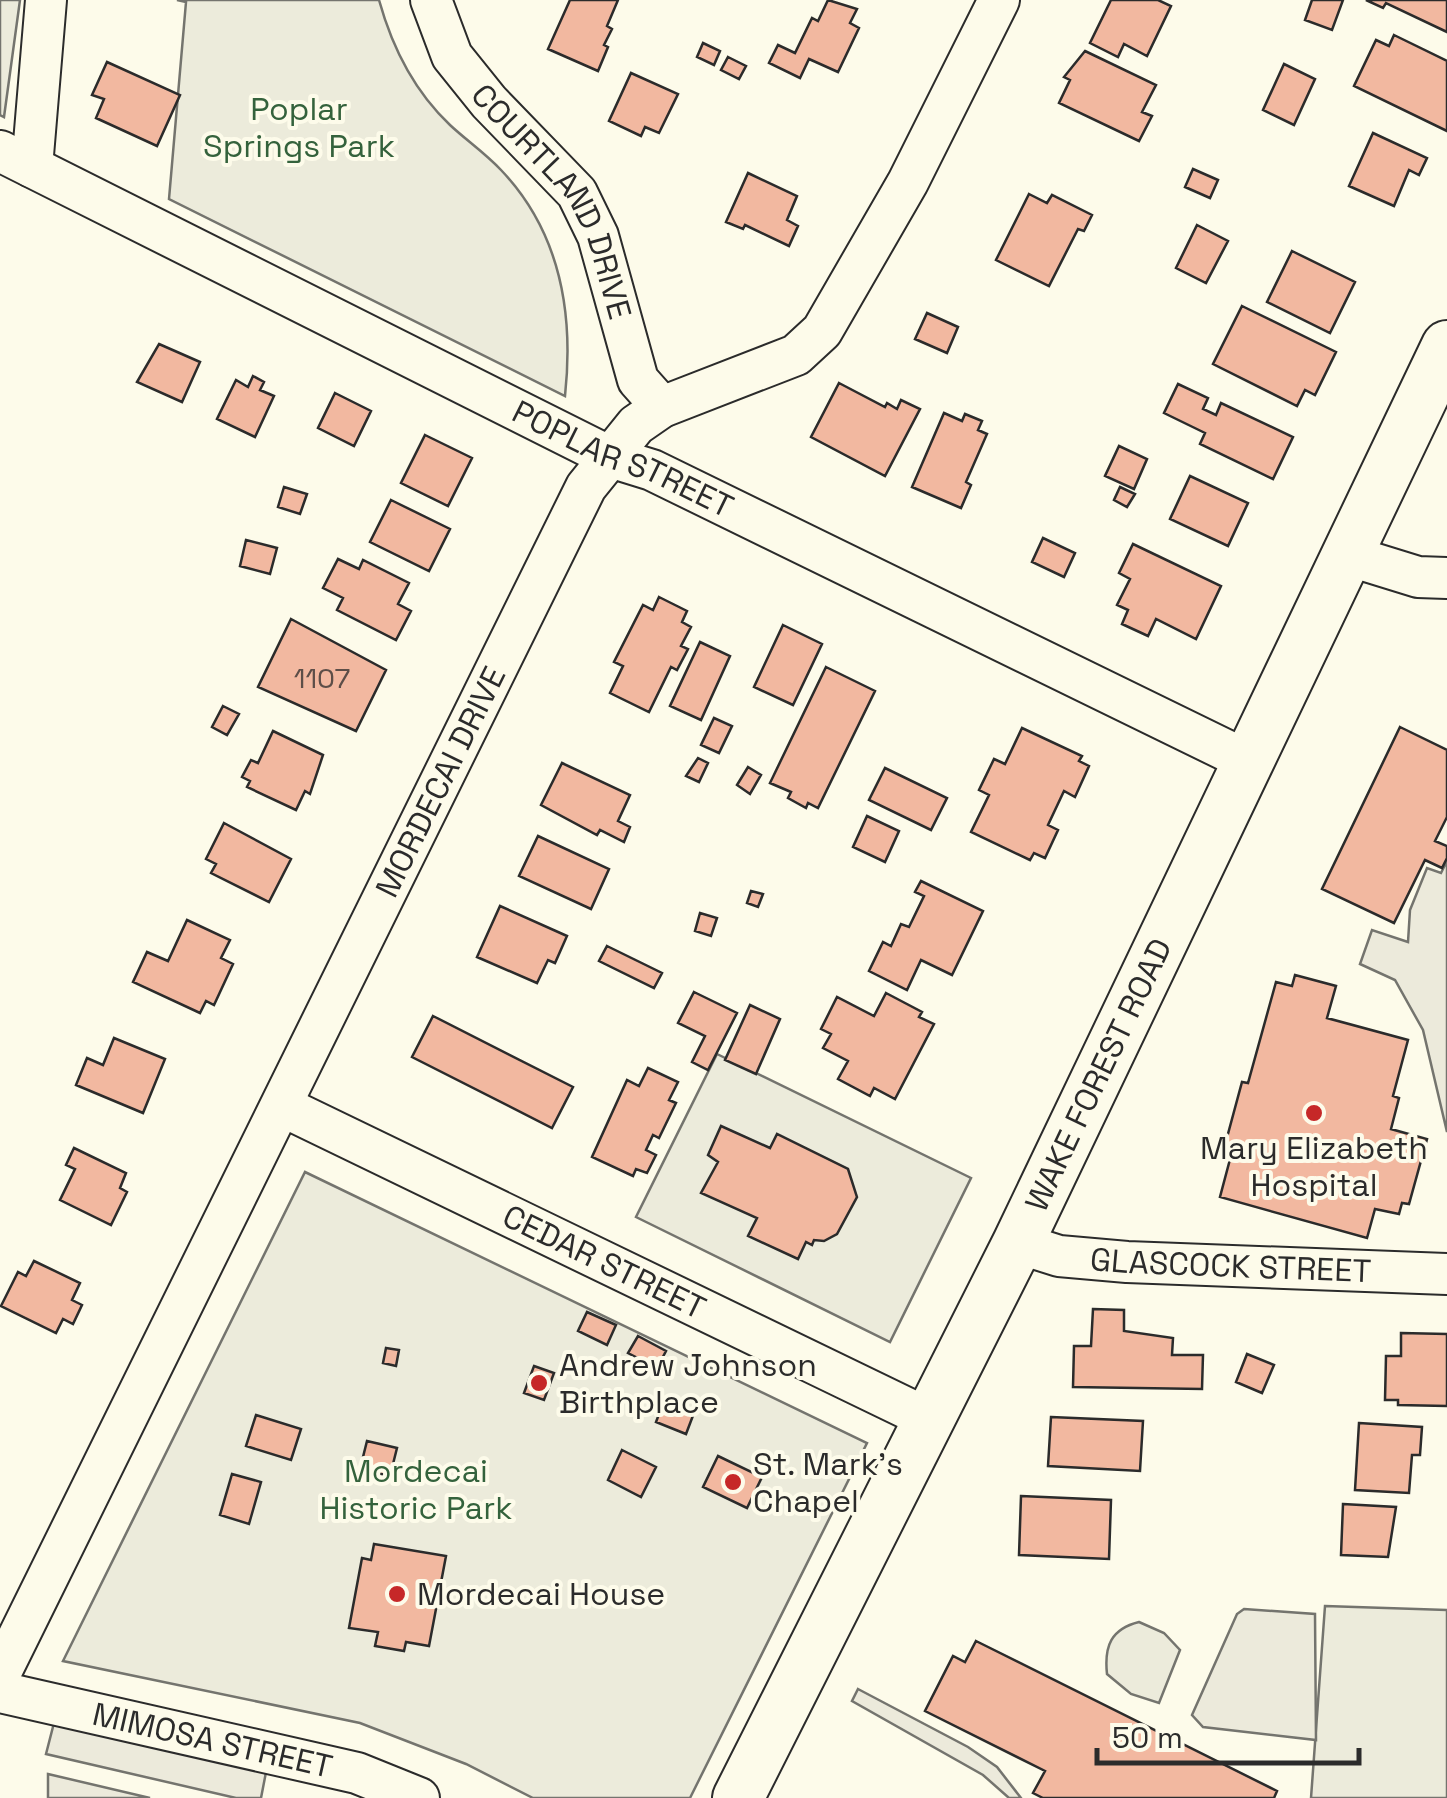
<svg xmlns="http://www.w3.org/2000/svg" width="1447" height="1798" font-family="'Space Grotesk',sans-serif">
  <rect width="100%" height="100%" fill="#fdfbea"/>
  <path fill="#ecebdb" stroke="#74746e" stroke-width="2.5" d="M0 0H20L4 117 0 115Z
    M177 0H379C392 47 414 91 450 125 466 140 485 153 501 170 561 233 574 313 565 396L169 199 186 2Z
    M717 1054 971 1178 890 1342 636 1217Z
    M305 1172 867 1443 690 1798H533L466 1764 360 1723 63 1661Z
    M1325 1606 1447 1610V1798H1311Z
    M1139 1622 1164 1633 1180 1650 1159 1703 1131 1694 1107 1674C1104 1646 1111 1629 1139 1622Z"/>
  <path fill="#eceadb" stroke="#74746e" stroke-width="2.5" d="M1447 861V1132L1423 1030 1395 980 1360 964 1372 930 1408 942 1410 910 1427 868 1441 873Z
    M1244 1609 1315 1614 1316 1740 1203 1727 1192 1715 1237 1614Z
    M858 1689 968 1747 997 1767 1021 1798H1009L983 1775 852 1701Z
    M55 1719 267 1767 261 1798H236L46 1754Z
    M48 1774 150 1798H48Z"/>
  <path fill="#f2b8a0" stroke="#2b2b2b" stroke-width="2.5" d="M570 0H618L607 26 612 29 604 45 608 47 598 71 548 49Z
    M828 0 857 9 850 23 859 28 838 72 809 59 800 78 769 63 778 45 795 53 812 18 818 21Z
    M1111 0H1158L1171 6 1147 56 1124 44 1118 57 1090 43Z
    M1312 0H1343L1332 30 1305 20Z
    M1366 0H1447V32L1386 3 1383 8Z
    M1394 35 1447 61V131L1354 86 1376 40 1389 46Z
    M703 43 720 51 714 65 697 57Z
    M1085 51 1156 85 1142 112 1152 116 1139 141 1059 103 1070 80 1064 77Z
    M728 57 746 66 739 79 721 70Z
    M107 62 180 95 157 146 96 118 104 99 92 95Z
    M1284 64 1315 79 1294 125 1263 110Z
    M631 73 678 94 659 133 645 127 641 136 609 121Z
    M1373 133 1427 158 1419 175 1409 170 1394 206 1349 186Z
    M1193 169 1218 180 1210 198 1185 187Z
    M748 173 797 196 787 220 798 226 789 246 745 225 743 229 726 222Z
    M1029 194 1047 203 1052 195 1092 215 1084 231 1078 229 1049 286 996 260Z
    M1197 225 1228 241 1206 283 1176 268Z
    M1292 251 1355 282 1330 333 1267 302Z
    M1242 306 1336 352 1315 395 1305 390 1297 406 1213 364Z
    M927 313 958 327 947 353 915 339Z
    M159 344 200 362 182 402 137 382Z
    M253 376 264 382 260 390 274 396 255 437 217 419 236 380 248 387Z
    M839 383 885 407 887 403 897 409 901 400 920 409 885 476 811 437Z
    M1178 384 1208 398 1203 409 1216 415 1221 403 1293 437 1273 479 1200 444 1205 433 1164 413Z
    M335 393 371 411 354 446 318 428Z
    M944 413 962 421 965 414 982 421 978 430 987 434 966 482 971 485 961 508 912 487Z
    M425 435 472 458 448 506 401 483Z
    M1119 446 1147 459 1134 489 1105 476Z
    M1190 476 1248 503 1228 546 1170 519Z
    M284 487 307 494 300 514 278 507Z
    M1120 487 1135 494 1127 507 1114 500Z
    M391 500 450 529 429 571 370 542Z
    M1043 538 1075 553 1064 577 1032 562Z
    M246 540 277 548 270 574 240 566Z
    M1133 544 1221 586 1196 639 1156 619 1148 636 1122 624 1128 610 1117 605 1130 579 1119 573Z
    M338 559 359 569 363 560 409 583 398 604 411 611 396 640 337 610 343 598 323 588Z
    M659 597 687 611 682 622 691 627 681 646 688 649 677 670 671 667 649 712 610 693 623 666 614 662 643 605 653 610Z
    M291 619 386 670 356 731 258 687Z
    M783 625 822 644 793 705 754 687Z
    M700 642 730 656 701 720 670 706Z
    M826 667 875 691 818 808 808 803 806 808 788 798 791 792 770 783Z
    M223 706 239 714 227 735 212 727Z
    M714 718 732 726 719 753 701 745Z
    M1400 727 1447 750V817L1435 841 1447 846V858L1442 868 1425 860 1394 923 1322 889Z
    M1022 728 1082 756 1079 761 1089 766 1075 797 1064 791 1048 825 1058 830 1045 858 1034 853 1030 860 971 832 989 795 979 790 994 759 1005 764Z
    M273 731 323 755 310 794 305 791 296 810 247 787 250 781 242 777 251 760 258 763Z
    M698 758 708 763 699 782 686 776Z
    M562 763 630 795 618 821 630 827 624 842 600 830 597 835 541 805Z
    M748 767 761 775 750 794 737 785Z
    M885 768 947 798 931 830 869 800Z
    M867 816 899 831 885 862 853 847Z
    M224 823 291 859 269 902 211 873 216 864 206 859Z
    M538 836 609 869 591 909 519 876Z
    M921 881 983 911 952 975 921 960 907 990 869 971 883 942 891 946 901 924 909 927 924 896 915 892Z
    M751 891 763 894 758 907 747 903Z
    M500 906 567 936 555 963 548 960 537 983 477 957Z
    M700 913 717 918 711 936 695 931Z
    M187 920 230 940 221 958 233 964 214 1005 206 1001 200 1013 133 982 147 952 168 961Z
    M607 946 662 973 654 988 599 961Z
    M1295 975 1336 986 1327 1018 1408 1040 1393 1096 1399 1098 1391 1129 1427 1139 1409 1204 1402 1203 1399 1214 1375 1209 1367 1238 1220 1197 1233 1148 1225 1145 1242 1082 1248 1083 1276 982 1292 986Z
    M694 992 737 1013 708 1070 692 1062 705 1036 678 1023Z
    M886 993 922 1012 919 1017 934 1024 895 1099 874 1088 870 1096 838 1079 848 1061 823 1048 831 1034 821 1029 837 997 874 1016Z
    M750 1005 780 1019 756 1074 725 1060Z
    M433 1016 573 1087 552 1128 412 1057Z
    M114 1038 165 1059 143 1113 76 1085 87 1058 103 1065Z
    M648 1068 678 1082 669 1100 676 1103 659 1138 653 1135 646 1150 656 1155 647 1173 636 1169 633 1176 592 1157 627 1080 639 1086Z
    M721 1126 770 1148 777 1134 848 1169 857 1197 837 1234 824 1241 814 1240 812 1245 806 1242 798 1259 748 1236 757 1218 701 1193 718 1162 708 1155Z
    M74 1148 126 1173 120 1188 127 1192 111 1225 60 1200 75 1169 66 1165Z
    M34 1261 80 1283 72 1300 82 1305 73 1324 63 1319 56 1333 1 1306 18 1272 26 1276Z
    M1093 1309 1124 1310V1331L1173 1338 1172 1355H1203L1202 1389 1073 1387 1074 1346H1091Z
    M587 1312 616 1325 607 1345 578 1331Z
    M1401 1333 1447 1334V1406L1398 1405V1400H1385L1386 1356H1401Z
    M638 1336 666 1351 657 1368 628 1353Z
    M386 1348 399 1350 396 1366 383 1363Z
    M1247 1354 1274 1365 1262 1393 1236 1382Z
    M534 1366 554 1373 544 1400 524 1393Z
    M664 1401 694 1413 686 1434 656 1422Z
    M256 1415 301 1429 291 1460 246 1446Z
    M1051 1417 1143 1421 1140 1471 1048 1466Z
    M1359 1423 1422 1427 1420 1455H1412L1409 1493 1355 1490Z
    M367 1441 397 1448 390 1476 360 1469Z
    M622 1450 656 1467 641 1497 608 1480Z
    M718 1456 762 1477 747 1508 703 1487Z
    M232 1474 261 1482 249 1524 220 1515Z
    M1021 1496 1111 1500 1109 1559 1019 1555Z
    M1343 1504 1396 1507 1388 1557 1341 1555Z
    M374 1544 446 1556 429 1646 406 1642 404 1651 375 1646 378 1632 349 1628 362 1558 371 1560Z
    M976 1641 1277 1791 1274 1798H1043L1033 1793 1045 1771 925 1711 953 1656 965 1662Z"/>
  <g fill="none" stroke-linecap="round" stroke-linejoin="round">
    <g stroke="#2b2b2b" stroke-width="44">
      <g id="minor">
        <path id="s1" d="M431 0 452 56 489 102 577 193 598 236 638 380 662 407"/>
        <path id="s2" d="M0 151 610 457 652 470 1250 762"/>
        <path d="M32 167 46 0"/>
        <path d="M1350 556 1418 577 1447 578"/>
        <path id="s3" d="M282 1106 927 1418"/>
        <path id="s4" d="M1018 1243 1059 1256 1127 1262 1447 1274"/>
        <path id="s5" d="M0 1674 586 487 636 425 662 407 796 355 822 331 908 182 999 0"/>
        <path id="s6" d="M0 1692 357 1773 419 1798"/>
      </g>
    </g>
    <g stroke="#2b2b2b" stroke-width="54">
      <g id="major">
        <path id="s7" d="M738 1798 1018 1243 1447 346"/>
      </g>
    </g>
    <use href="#minor" stroke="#fdfbea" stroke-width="40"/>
    <use href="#major" stroke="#fdfbea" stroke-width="50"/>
  </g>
  <g fill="#c62828" stroke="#fdfbea" stroke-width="4">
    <circle cx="1314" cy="1113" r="10"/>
    <circle cx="539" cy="1383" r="10"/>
    <circle cx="733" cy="1482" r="10"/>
    <circle cx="397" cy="1594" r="10"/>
  </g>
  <g text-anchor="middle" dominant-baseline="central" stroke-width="8" stroke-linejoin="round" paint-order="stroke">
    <g font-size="28" fill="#5d4e48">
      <text x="322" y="678">1107</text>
    </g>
    <g font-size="32" fill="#34623c" stroke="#fdfbea">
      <text x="299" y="109">Poplar<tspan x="299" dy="37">Springs Park</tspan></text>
      <text x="416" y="1471">Mordecai<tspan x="416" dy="37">Historic Park</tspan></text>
    </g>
    <g font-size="32" fill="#2b2b2b" stroke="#fdfbea">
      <text stroke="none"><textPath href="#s1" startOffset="240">COURTLAND DRIVE</textPath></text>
      <text stroke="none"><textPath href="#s2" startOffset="695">POPLAR STREET</textPath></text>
      <text stroke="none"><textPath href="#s5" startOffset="995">MORDECAI DRIVE</textPath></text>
      <text stroke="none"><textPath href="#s7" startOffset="808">WAKE FOREST ROAD</textPath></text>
      <text stroke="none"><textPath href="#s3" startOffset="358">CEDAR STREET</textPath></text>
      <text stroke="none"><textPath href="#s4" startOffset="215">GLASCOCK STREET</textPath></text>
      <text stroke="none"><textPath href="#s6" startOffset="218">MIMOSA STREET</textPath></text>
    </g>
    <g font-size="32" fill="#2b2b2b" stroke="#fdfbea" text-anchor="start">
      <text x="1314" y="1148" text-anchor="middle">Mary Elizabeth<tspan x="1314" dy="37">Hospital</tspan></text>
      <text x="559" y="1365">Andrew Johnson<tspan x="559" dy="37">Birthplace</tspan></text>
      <text x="753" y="1464">St. Mark's<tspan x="753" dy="37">Chapel</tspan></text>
      <text x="417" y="1594">Mordecai House</text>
    </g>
  </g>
  <path d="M1097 1748v15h262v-15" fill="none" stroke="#2b2b2b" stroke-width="5"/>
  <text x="1112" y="1748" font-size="30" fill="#2b2b2b" stroke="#fdfbea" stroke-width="8" paint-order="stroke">50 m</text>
</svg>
